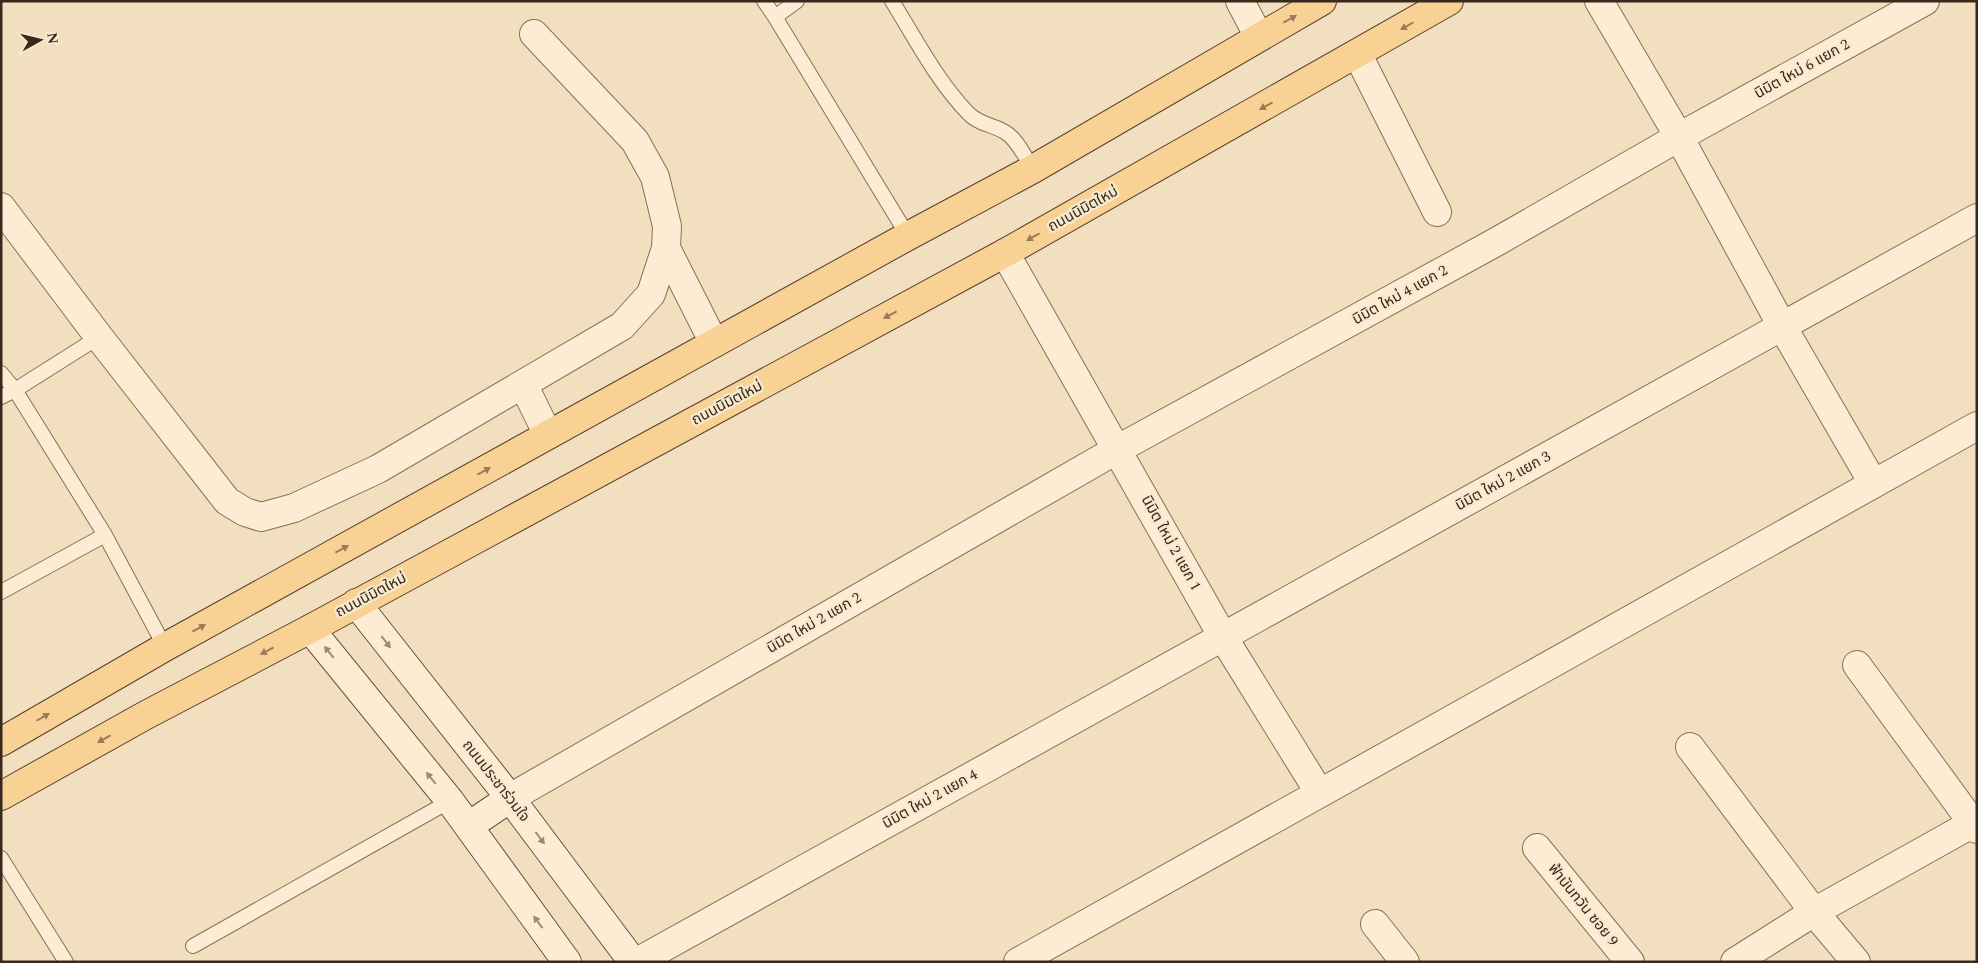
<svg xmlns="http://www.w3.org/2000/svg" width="1978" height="963" font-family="Spectral,'Noto Sans Thai',serif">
  <rect width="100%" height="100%" fill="#f1dfbf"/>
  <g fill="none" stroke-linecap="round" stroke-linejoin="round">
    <g stroke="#8a6f56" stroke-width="16">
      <path id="service" d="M764 1 775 17
        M797 1 775 17 908 236
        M892 1C915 38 937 81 968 113 978 124 993 125 1005 132 1017 139 1025 157 1033 169
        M99 337 15 390 105 535 165 647
        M1 373 15 390 1 397
        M1 592 105 535
        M1 858 66 962
        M193 946 450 801"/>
    </g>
    <g stroke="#8a6f56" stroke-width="30">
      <path id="minor" d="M1240 1 1259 37
        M1599 1 1679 137 1782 326 1873 483
        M1358 55 1437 212
        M1 207 99 337 227 501 245 512 261 517 294 508 378 469 622 326 651 294 666 248 667 226 655 177 635 141 534 34
        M666 248 714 343
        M1005 253 1223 637 1319 792
        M523 384 548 435
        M1857 665 1977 829
        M1690 747 1814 912 1856 962
        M510 798 1118 449 1496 242 1679 137 1925 1
        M1537 848 1630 962
        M1375 924 1405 962
        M637 962 1977 218
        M1018 962 1977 426
        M1735 962 1814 912 1977 821"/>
    </g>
    <g stroke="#6c5039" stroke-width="30">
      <path id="secondary" d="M356 603 510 798 633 962
        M310 629 450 801 567 962
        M469 826 510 798"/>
    </g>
    <g stroke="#583d2b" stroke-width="30">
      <path id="primary" d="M1 742 165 647 908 236 1033 169 1322 1
        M1 796 146 715 310 629 1005 253 1449 1"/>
    </g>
    <use href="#service" stroke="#fbecd3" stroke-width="14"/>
    <use href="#minor" stroke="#fbecd3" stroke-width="28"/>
    <use href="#secondary" stroke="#fbecd3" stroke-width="28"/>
    <use href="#primary" stroke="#f7d294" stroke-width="28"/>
  </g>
  <defs><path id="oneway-solid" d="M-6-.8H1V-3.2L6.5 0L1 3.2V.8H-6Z" transform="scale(1.25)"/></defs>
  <g fill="#987d58">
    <use href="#oneway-solid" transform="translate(1290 19) rotate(-29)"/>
    <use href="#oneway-solid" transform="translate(1407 26) rotate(150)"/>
    <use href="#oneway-solid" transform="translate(1266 106) rotate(151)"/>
    <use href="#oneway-solid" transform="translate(1033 237) rotate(151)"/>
    <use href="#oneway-solid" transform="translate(890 315) rotate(152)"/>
    <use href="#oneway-solid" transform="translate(484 471) rotate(-29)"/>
    <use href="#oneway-solid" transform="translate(342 549) rotate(-29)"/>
    <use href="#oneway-solid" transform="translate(199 628) rotate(-29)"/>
    <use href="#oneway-solid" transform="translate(267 651) rotate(152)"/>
    <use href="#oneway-solid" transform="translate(43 717) rotate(-30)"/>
    <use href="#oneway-solid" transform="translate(104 739) rotate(151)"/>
  </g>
  <g fill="#9a8a78">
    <use href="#oneway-solid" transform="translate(386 642) rotate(52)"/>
    <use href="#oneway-solid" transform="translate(329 652) rotate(-129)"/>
    <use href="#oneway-solid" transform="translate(431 778) rotate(-129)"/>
    <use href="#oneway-solid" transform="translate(540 838) rotate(53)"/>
    <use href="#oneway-solid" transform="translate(538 922) rotate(-126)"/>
  </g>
  <g text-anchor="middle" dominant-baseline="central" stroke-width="4.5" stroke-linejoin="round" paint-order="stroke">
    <g font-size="15" fill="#39281c" stroke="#f7e9cf">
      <text transform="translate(1802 69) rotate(-29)">นิมิต ใหม่ 6 แยก 2</text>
      <text transform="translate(1083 209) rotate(-29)">ถนนนิมิตใหม่</text>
      <text transform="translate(1400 295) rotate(-29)">นิมิต ใหม่ 4 แยก 2</text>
      <text transform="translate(727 403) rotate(-28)">ถนนนิมิตใหม่</text>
      <text transform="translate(1503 481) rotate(-29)">นิมิต ใหม่ 2 แยก 3</text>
      <text transform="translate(1171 543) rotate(61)">นิมิต ใหม่ 2 แยก 1</text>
      <text transform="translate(371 595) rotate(-28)">ถนนนิมิตใหม่</text>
      <text transform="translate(814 623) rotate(-30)">นิมิต ใหม่ 2 แยก 2</text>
      <text transform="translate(496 781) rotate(52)">ถนนประชาร่วมใจ</text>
      <text transform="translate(930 799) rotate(-29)">นิมิต ใหม่ 2 แยก 4</text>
      <text transform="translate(1583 905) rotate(51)">ฟ้านันทวัน ซอย 9</text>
    </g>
  </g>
  <rect width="1978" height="963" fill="none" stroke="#39281c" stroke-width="5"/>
  <g transform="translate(40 40) rotate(82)" stroke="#f7e9cf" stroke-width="4" paint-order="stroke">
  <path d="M0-4L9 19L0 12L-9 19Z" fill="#39281c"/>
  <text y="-8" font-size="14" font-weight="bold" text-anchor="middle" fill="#39281c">N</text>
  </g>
</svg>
